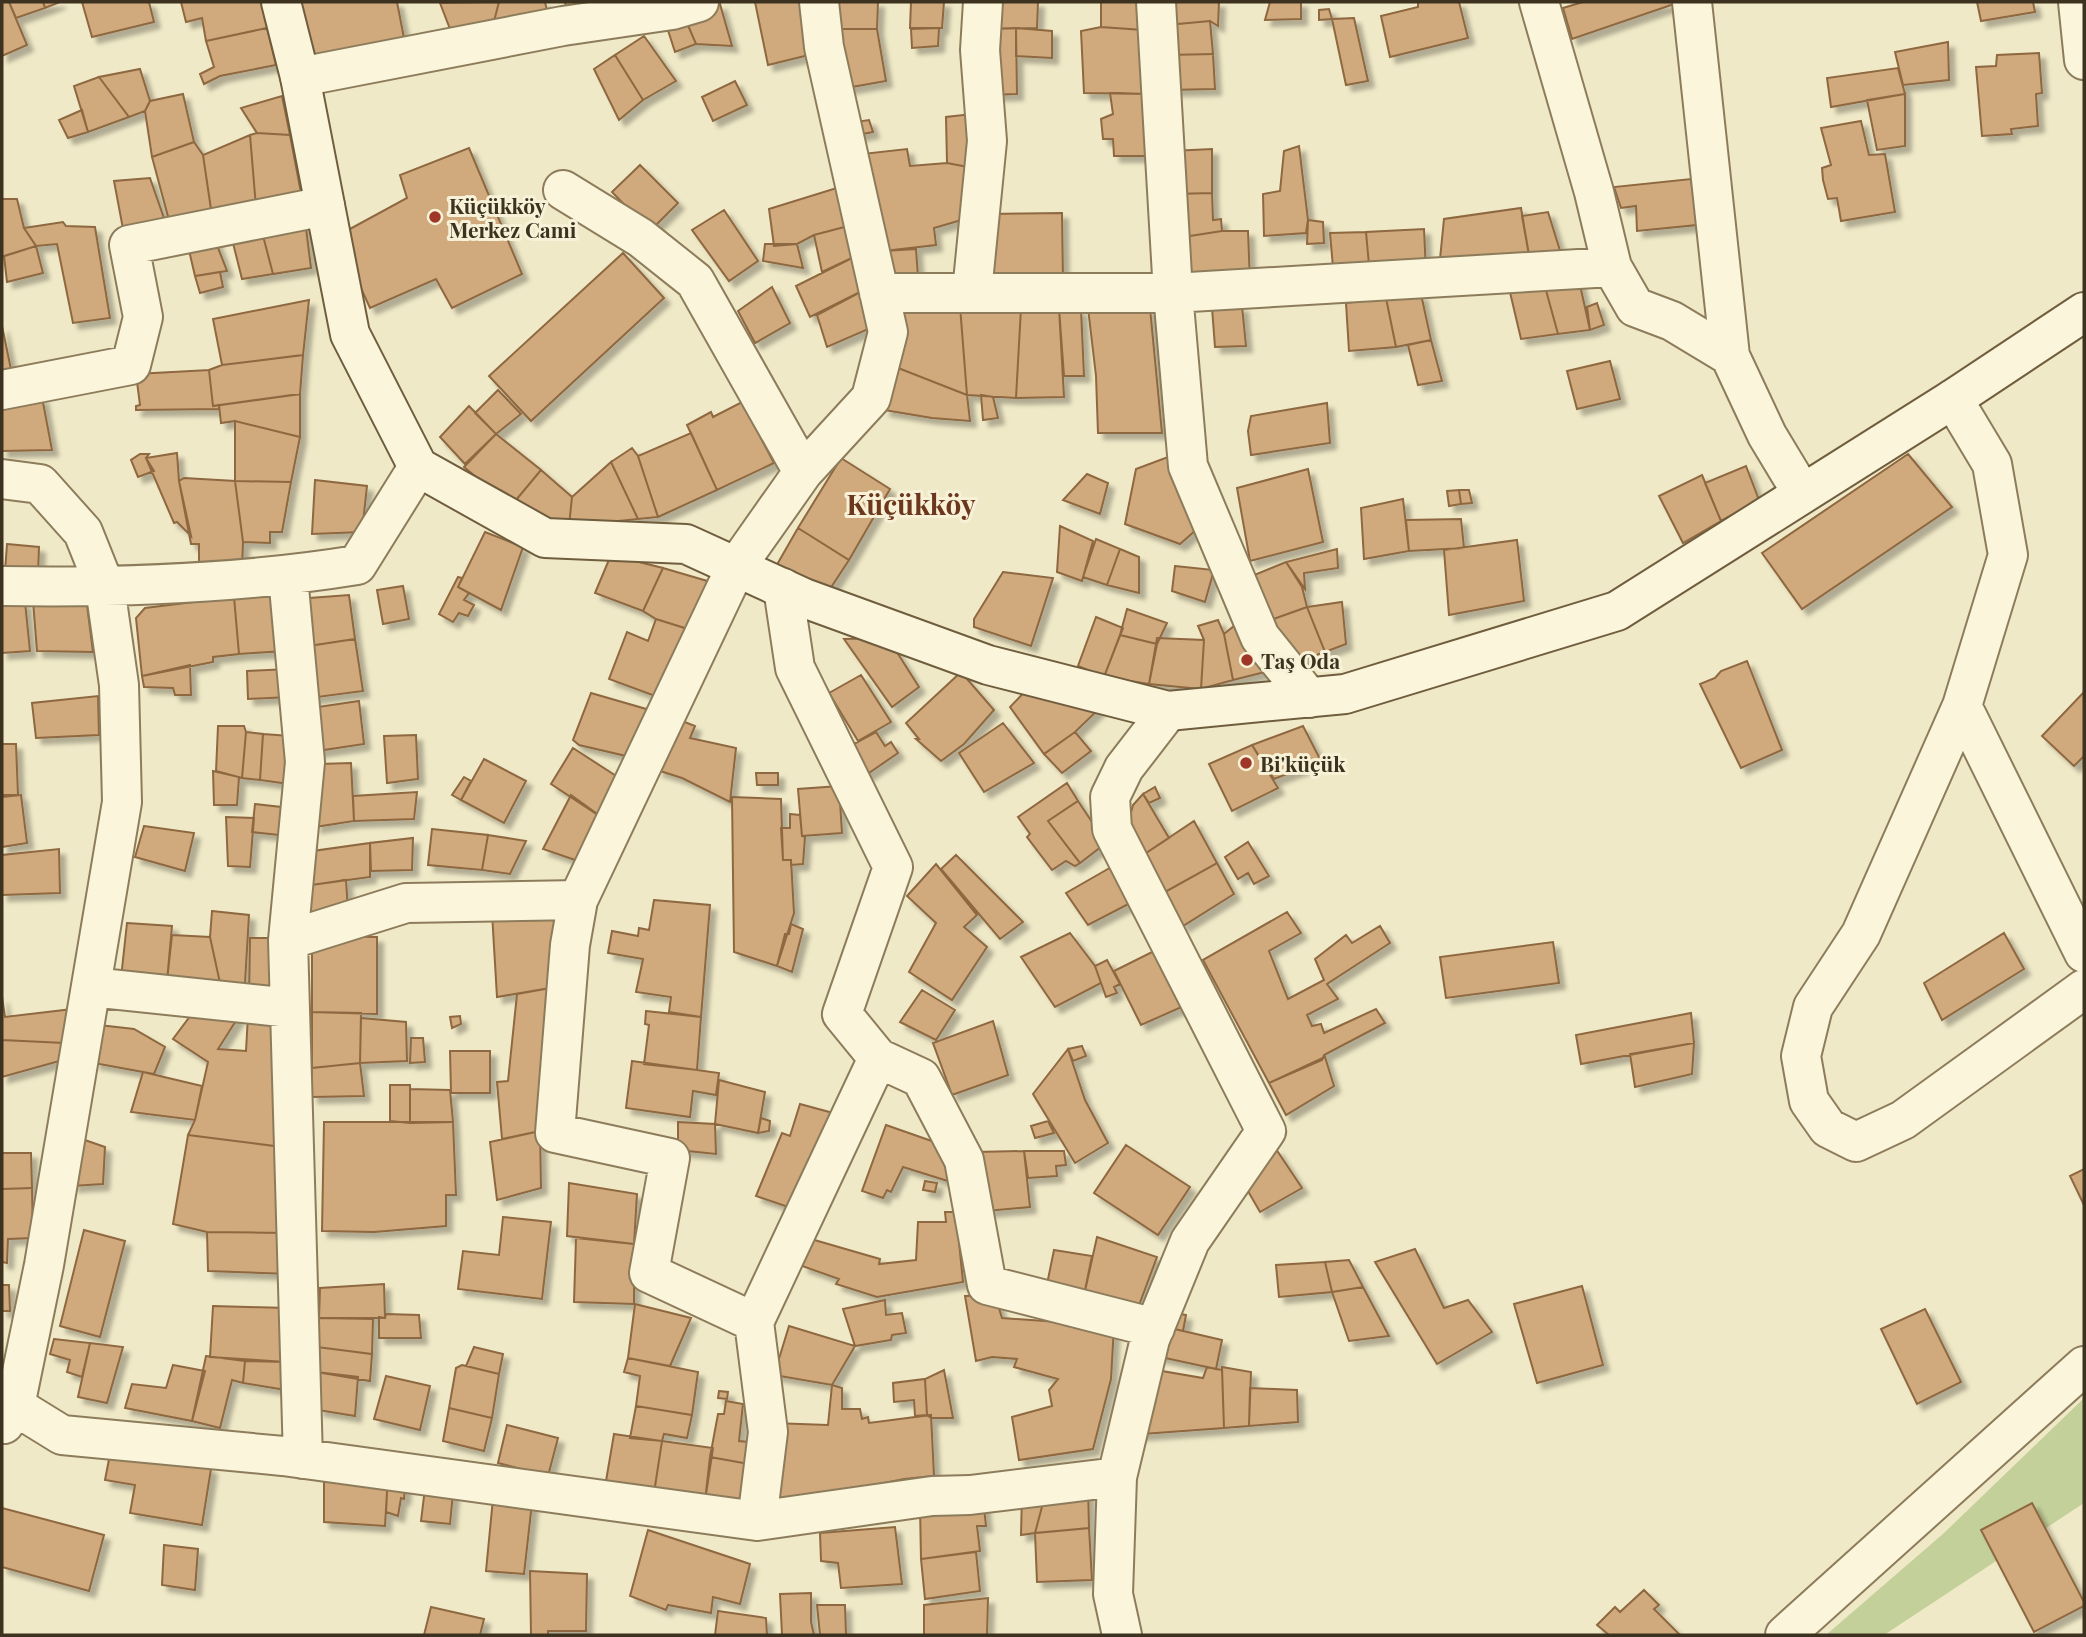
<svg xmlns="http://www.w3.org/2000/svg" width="2086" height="1637" font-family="'Playfair Display',serif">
  <defs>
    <filter id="shadow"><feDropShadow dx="6" dy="6" stdDeviation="2" flood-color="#0004"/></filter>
  </defs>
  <rect width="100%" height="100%" fill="#f0e9c7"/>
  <path fill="#c3d09a" d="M2084 1398V1503L1884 1635H1826L1944 1533Z"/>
  <path fill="#d0a97c" stroke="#8e6840" stroke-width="2" filter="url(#shadow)" d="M2 2H9L27 45 2 56Z
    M9 2H43L45 8 16 18Z
    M43 2H60L45 8Z
    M82 2H149L154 22 92 37Z
    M181 2H261L267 28 206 41 202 18 186 22Z
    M288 2H397L404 38 305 61Z
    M499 2H545L549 19 493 25Z
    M499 2 493 25 450 29 440 3Z
    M565 2H593L566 7Z
    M755 2H801L813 54 768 65Z
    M829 2H878L877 29H833Z
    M911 2H944L942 28H910Z
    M987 2H1038L1037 28 988 29Z
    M1101 2H1141L1143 30 1101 27Z
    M1166 2H1219L1218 26 1210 21 1167 25Z
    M1270 2H1301V19L1265 20Z
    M1418 2H1459L1468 38 1390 57 1381 16 1418 7Z
    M1583 2H1680L1572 39 1563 8Z
    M1977 2H2033L2035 12 1981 21Z
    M720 4 732 46 696 44 684 16Z
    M1329 9 1332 19 1319 20V10Z
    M684 16 696 44 675 52 666 24Z
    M1354 18 1368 81 1346 85 1332 19Z
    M1210 21 1213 54 1168 55 1167 25Z
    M1101 27 1143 30 1148 94 1084 93 1081 31Z
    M267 28 276 65 220 76 204 84 200 74 214 67 206 41Z
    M939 28 938 46 912 48 911 29Z
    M1016 28 1017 94 988 95V29Z
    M1016 28 1052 31V58L1016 56Z
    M833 29H877L886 81 846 88Z
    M644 36 676 81 643 100 615 55Z
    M1948 42 1949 80 1903 85 1895 52Z
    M2039 53 2042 93 2036 94 2038 126 2011 129 2012 134 1982 136 1976 67 1996 66 1997 55Z
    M1213 54 1215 89 1169 90 1168 55Z
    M615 55 643 100 619 120 594 69Z
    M1898 68 1905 94 1831 107 1827 78Z
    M140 69 150 101 145 111 129 117 99 77Z
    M99 77 129 117 88 132 74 86Z
    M735 81 747 105 713 121 702 97Z
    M1110 93 1148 94 1152 156H1114L1113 139H1103L1101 119 1113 114Z
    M183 94 194 142 152 157 145 111 150 101Z
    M1905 94V146L1877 150 1867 100Z
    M282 96 290 135 257 133 241 108Z
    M82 110 88 132 68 138 59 120Z
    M972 114 973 168 947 163 946 117Z
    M869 120 873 132 858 135 855 122Z
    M1861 121 1869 155 1885 154 1895 212 1841 221 1837 198 1828 199 1823 180 1822 168 1831 165 1821 128Z
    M257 133 290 135 302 198 256 207 250 135Z
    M250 135 256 207 212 216 203 155Z
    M194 142 203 155 212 216 170 224 152 157Z
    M1299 146 1308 220 1306 233 1264 236 1263 194 1280 191 1284 151Z
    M469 148 522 274 452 308 436 279 370 308 337 236 407 198 400 175Z
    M907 149 910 166 947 163 973 168 972 217 934 228 936 245 884 251 862 154Z
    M1212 149V193L1174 194 1171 151Z
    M640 165 678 203 650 231 612 192Z
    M150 178 166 224 123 229 114 181Z
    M1691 179 1697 225 1637 231 1636 206 1621 208 1614 187Z
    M843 186 848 226 814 235 797 244 774 246 769 209Z
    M1212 193 1213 220 1221 219 1222 231 1177 238 1174 194Z
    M2 199H17L24 228 36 246 2 257Z
    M1521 208 1530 261 1439 269 1444 219Z
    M724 210 758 261 729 281 692 230Z
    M1548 212 1562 257 1530 261 1522 216Z
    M1062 213 1063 281 991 278V214Z
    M305 220 311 268 273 274 261 228Z
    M1308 220 1323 222 1324 243 1307 244Z
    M63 222 66 226 95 227 110 318 73 323 57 244 36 246 24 228Z
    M848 226 856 256 822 272 814 235Z
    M261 228 273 274 242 279 231 235Z
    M1424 229 1426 271 1370 276 1366 232Z
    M1222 231H1248L1250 282 1179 283 1177 238Z
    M1366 232 1370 276 1334 279 1330 233Z
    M215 240 227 271 195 276 188 246Z
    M765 244H797L803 268 763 261Z
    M36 246 43 273 7 282 4 256Z
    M916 249 918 277 891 276 884 251Z
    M623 253 664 298 531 421 489 376Z
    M856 256 868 288 810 317 796 286Z
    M220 272 223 287 200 293 195 276Z
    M1578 276 1590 330 1558 334 1544 283Z
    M1544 283 1558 334 1521 339 1509 288Z
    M772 287 790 323 755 343 738 311Z
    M868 288 873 327 827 347 817 315Z
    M1421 294 1431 340 1396 347 1386 298Z
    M1386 298 1396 347 1349 351 1346 303Z
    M309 300 303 355 222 365 213 319Z
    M1597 303 1604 325 1590 330 1587 307Z
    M898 305 960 306 967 395 893 366Z
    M960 306 1021 308 1016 398 967 395Z
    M1242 306 1246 346 1215 347 1212 308Z
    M1021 308H1059L1064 397 1016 398Z
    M1059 308 1081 309 1084 376H1064Z
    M1088 308H1150L1162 433H1098L1096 376Z
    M2 326 13 379 2 381Z
    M1431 340 1442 381 1418 385 1408 345Z
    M303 355 300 394 213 406 209 370 222 365Z
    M1610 361 1620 399 1577 409 1567 371Z
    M893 366 967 395 970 421 932 418 884 410Z
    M209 370 213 406 219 405V409L136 410V406L140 405 136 374Z
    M498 390 521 414 496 434 475 413Z
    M300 394V437L235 421 221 423 219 405Z
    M981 395 993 397 998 418 983 420Z
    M42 397 52 450 2 451V407Z
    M742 402 774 463 717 490 687 425 711 412 713 417Z
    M1327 403 1330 443 1251 455 1248 431 1251 416Z
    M469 406 496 434 465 464 440 437Z
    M235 421 300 437 291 482 235 481Z
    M691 433 717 490 658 517 638 456Z
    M496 434 541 470 511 506 464 467Z
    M632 448 638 456 658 517 638 519 611 462Z
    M177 453 179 481 191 536 177 522 174 523 146 458Z
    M140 454H149L146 458 154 471 138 477 131 460Z
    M1908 454 1952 507 1802 609 1762 553Z
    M1168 457 1196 530 1180 544 1125 524 1136 469Z
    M841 458 890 489 849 560 798 528Z
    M611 462 638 519 569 526 572 497Z
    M1746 466 1759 500 1721 521 1705 483Z
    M1308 469 1323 542 1250 561 1237 488Z
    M541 470 572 497 569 526 511 506Z
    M1087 474 1108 483 1100 514 1063 500Z
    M1702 475 1721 521 1683 543 1659 496Z
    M184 478 235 481 243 542 242 570 199 576V544H191L179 481Z
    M315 480 367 486 362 532 312 534Z
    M235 481 291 482 282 532H270V543L243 542Z
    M1459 490H1469L1472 503 1461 504Z
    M1459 490 1461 504 1449 506 1447 491Z
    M1403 499 1409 551 1364 559 1361 508Z
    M1461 519 1464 548 1409 551 1406 520Z
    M1060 526 1093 541 1082 581 1057 572Z
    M798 528 849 560 828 592 775 568Z
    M485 532 523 547 501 610 458 587Z
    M1096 539 1120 549 1107 585 1083 577Z
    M1517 540 1524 601 1449 615 1444 550Z
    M7 544 39 547 38 574 5 571Z
    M1120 549 1139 557V593L1107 585Z
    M1337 549 1338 568 1304 573 1305 589 1286 562Z
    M611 555 663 568 643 611 595 593Z
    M1286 562 1302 587 1307 607 1268 621 1247 578Z
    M1175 566 1214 570 1205 602 1172 591Z
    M663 568 714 583 694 631 656 619 643 611Z
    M1003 572 1053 578 1031 646 974 627V619Z
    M458 577 462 578 458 587 469 593 464 600 474 605 468 616 459 613 453 622 439 614Z
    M403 586 409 619 383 624 377 590Z
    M267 592 277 600 285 651 239 654 234 597Z
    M349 595 355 639 302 647 296 599Z
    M234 597 239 654 213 657V662L142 676 136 618 145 608Z
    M2 601 25 602 30 651 2 653Z
    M33 601 87 605 93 652 37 651Z
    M1342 602 1346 644 1325 652 1307 607Z
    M1307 607 1325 652 1292 664 1268 621Z
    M1127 609 1167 623 1157 644 1120 635Z
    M1096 617 1123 628 1104 677 1078 666Z
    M1245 617 1269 671 1233 680 1224 634Z
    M656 619 694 631 666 700 609 679 627 632 648 641Z
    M1218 620 1224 634 1233 680 1201 689 1204 640 1198 626Z
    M1120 635 1157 644 1149 684 1104 677Z
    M888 638 919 687 892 707 844 639Z
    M1157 638 1204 640 1201 689 1149 684Z
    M355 639 363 691 310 698 302 647Z
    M1747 661 1782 750 1741 768 1700 684 1715 678 1721 671Z
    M190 665 191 695H175L173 688 144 687 142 676Z
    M289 669 291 697 248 699 247 671Z
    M961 672 994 710 964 744 941 761 916 739H919L906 723Z
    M861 675 891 722 858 741 829 693Z
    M1034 682 1102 706 1075 732 1044 754 1010 707Z
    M2084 692V756L2074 766 2042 736Z
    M591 693 660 713 639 759 579 745 573 740Z
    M98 696 99 735 36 738 32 703Z
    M359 701 364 744 317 751 311 708Z
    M677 719 695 726 690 738 736 748 730 802 682 778 657 770Z
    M1003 723 1034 763 984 792 959 753Z
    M218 726H244L246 732 242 778 216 771Z
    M1303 726 1321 761 1274 779 1252 745Z
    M246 732 263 734 260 780 242 778Z
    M876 732 885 746 891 742 898 753 866 775 850 746Z
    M1075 732 1091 751 1062 773 1044 754Z
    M263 734 290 736 289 784 260 780Z
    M416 735 418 779 387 783 384 736Z
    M2 744H16L18 795H2Z
    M1252 745 1278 788 1232 811 1209 764Z
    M573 748 627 783 607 821 551 784Z
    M484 759 526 781 504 823 461 800Z
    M351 763 354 821 315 827 318 764Z
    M213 771 239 777 237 805H214Z
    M756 773H778V785H757Z
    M464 777 471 781 461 800 452 795Z
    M1067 783 1078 801 1048 821 1080 863 1075 866 1066 861 1052 870 1027 837 1030 834 1018 817Z
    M839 786 842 833 802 836 798 789Z
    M1155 787 1160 798 1149 803 1143 794Z
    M417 792 414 819 354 821 353 796Z
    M1143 794 1169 838 1146 853 1129 820 1133 805Z
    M21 795 27 843 2 847V797Z
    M571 795 607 821 578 861 543 849Z
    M732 797 781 799 783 860H791L794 913 777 966 734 952Z
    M1078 801 1106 843 1080 863 1048 821Z
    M255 804 290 808 288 836 252 832Z
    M790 814 800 815 802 836 805 837 803 864 791 865V860H783L781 828H790Z
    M226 817 254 818 250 867 228 866Z
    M1194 821 1217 863 1165 892 1146 853Z
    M144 826 194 833 185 871 135 857Z
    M432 829 488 835 482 870 428 865Z
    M488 835 526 841 510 874 482 870Z
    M413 838 412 870 371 871 370 843Z
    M1248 842 1269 876 1254 884 1248 873 1238 879 1225 857Z
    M370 843V877L311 885 313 851Z
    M59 849 60 893 2 895V855Z
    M956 855 1023 922 1000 939 941 869Z
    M1120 862 1140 898 1088 925 1066 893Z
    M1217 863 1234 894 1183 926 1165 892Z
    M936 864 977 915 964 927 987 947 952 1000 909 972 936 923 907 896Z
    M346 880 348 910 310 912 311 885Z
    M654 900 710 905 701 1017 669 1012 671 997 636 992 643 959 608 953 612 931 638 936 639 928 649 930Z
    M212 911 249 915 245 983H220L210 937Z
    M1287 912 1301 933 1269 951 1288 999 1324 980 1315 959 1346 935 1352 943 1380 926 1390 943 1327 984 1338 999 1307 1015 1312 1026 1321 1024 1324 1033 1376 1009 1385 1023 1324 1055 1322 1060 1269 1083 1203 960Z
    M492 913H555L556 987 497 997Z
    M127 923 172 926 167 981 121 978Z
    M791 924 803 929 792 972 777 966 785 934H789Z
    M1070 933 1095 966 1101 983 1055 1007 1021 957Z
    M2004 933 2024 969 1942 1020 1924 983Z
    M172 935 210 937 220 983 167 981Z
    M312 936 377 937V1014L312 1012Z
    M250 938H285L284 998 249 997Z
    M1553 942 1559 983 1446 998 1440 957Z
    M1166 945 1195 1001 1141 1025 1114 971Z
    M1107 960 1120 984 1114 987 1117 993 1106 997 1095 966Z
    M556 987 540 1131 502 1139 497 1082 508 1081 517 994Z
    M922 990 955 1010 936 1040 900 1022Z
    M2 997 5 1017 73 1009 64 1043 2 1040Z
    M200 1003 239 1016 218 1049 246 1051 248 1015 286 1022 290 1148 188 1135 195 1120 208 1062 173 1039Z
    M646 1011 701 1017 697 1070 644 1064 649 1025 645 1024Z
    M312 1012 361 1013 360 1063 312 1068Z
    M1691 1013 1694 1043 1581 1064 1576 1035Z
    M460 1016 461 1024 452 1028 450 1017Z
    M361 1018 406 1022 407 1061 360 1063Z
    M993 1021 1008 1075 952 1095 933 1043Z
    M99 1025 134 1029 165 1047 154 1074 94 1063Z
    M411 1038H423L425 1062 410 1063Z
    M2 1040 64 1043 63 1060 2 1077Z
    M1694 1043 1692 1074 1635 1087 1630 1054Z
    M1082 1046 1086 1056 1073 1061 1068 1049Z
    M1068 1049 1085 1100 1108 1143 1075 1163 1033 1094Z
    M450 1051H490V1093H451Z
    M1325 1057 1334 1086 1286 1115 1269 1083Z
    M632 1061 719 1073 716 1095 693 1091 690 1117 626 1108Z
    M360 1063 364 1096 312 1097V1068Z
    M143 1072 202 1086 195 1120 131 1112Z
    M719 1080 765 1092 758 1133 715 1124Z
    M390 1085H410V1123L390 1121Z
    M410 1089 450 1090 453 1122 410 1123Z
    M800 1104 833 1113 794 1209 756 1196 782 1133 790 1136Z
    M761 1118 770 1121 769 1131 758 1133Z
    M1048 1121 1054 1133 1035 1138 1031 1126Z
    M324 1122H453L456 1195H446V1226L374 1232 322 1231Z
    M678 1122 715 1124 716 1154 678 1150Z
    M886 1125 946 1146 951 1182 903 1167 891 1192 887 1190 883 1198 862 1191Z
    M540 1131 541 1188 497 1200 490 1142Z
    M188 1135 290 1148 292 1233 207 1232 173 1224Z
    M79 1138 105 1147 103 1184 72 1186Z
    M1126 1145 1190 1187 1158 1235 1094 1193Z
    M1276 1149 1302 1188 1260 1212 1241 1179Z
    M1024 1151 1030 1207 986 1211 975 1152Z
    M1024 1151H1064L1066 1165 1056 1166 1057 1176 1028 1178Z
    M2 1153H31L32 1188 2 1189Z
    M2084 1169V1205L2070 1176Z
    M925 1181 937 1183 935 1192 923 1190Z
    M569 1183 637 1194 634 1244 567 1236Z
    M32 1188 33 1238 8 1239 7 1263 2 1262V1189Z
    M945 1212H956L963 1282 877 1297 836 1284 839 1279 802 1266 811 1239 880 1259 879 1264 916 1260 918 1222H946Z
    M503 1217 551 1222 542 1299 458 1289 463 1251 499 1255Z
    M84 1230 125 1241 100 1337 60 1326Z
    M207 1232 292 1233 290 1274 208 1271Z
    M1097 1237 1157 1257 1138 1308 1083 1300Z
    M576 1238 634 1244V1304L574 1302Z
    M1415 1249 1444 1308 1468 1300 1492 1332 1437 1364 1375 1262Z
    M1054 1250 1092 1256 1083 1300 1045 1294Z
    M1349 1260 1363 1287 1332 1292 1325 1262Z
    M1325 1262 1332 1292 1279 1297 1276 1265Z
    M384 1284 385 1318H319L320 1288Z
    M2 1285H9L10 1311H2Z
    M1582 1286 1603 1365 1537 1383 1514 1304Z
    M1363 1287 1389 1336 1349 1341 1332 1292Z
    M995 1295 1002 1318 1114 1326 1111 1379 1093 1449 1019 1460 1012 1417 1052 1406 1049 1390 1058 1379 1014 1367 1017 1359 992 1357 976 1361 965 1296Z
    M885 1300 886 1315 902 1313 906 1333 892 1335 891 1340 855 1346 843 1309Z
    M635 1304 691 1318 670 1366 628 1358Z
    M213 1306 288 1308 286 1362 210 1357Z
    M1925 1309 1961 1382 1917 1404 1881 1329Z
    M1171 1312 1186 1315 1183 1331 1166 1327Z
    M386 1314 419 1315 421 1338H379V1317L385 1318Z
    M319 1318 373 1319 372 1354 317 1347Z
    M789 1326 855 1346 832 1385 774 1375Z
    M1166 1327 1222 1340 1216 1369 1156 1356Z
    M54 1339 90 1343 82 1377 67 1372 70 1360 50 1354Z
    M90 1343 123 1347 107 1403 78 1397Z
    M317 1347 372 1354 370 1381 316 1372Z
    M474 1347 503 1354 499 1374 466 1366Z
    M206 1356 245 1361 243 1383 232 1380 220 1428 192 1421Z
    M628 1358 698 1372 692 1415 636 1406 640 1376 624 1372Z
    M245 1361 286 1362V1390L243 1383Z
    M173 1365 205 1371 192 1421 125 1408 132 1384 166 1388Z
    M462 1365 499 1374 492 1418 449 1408 456 1368Z
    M1207 1367 1222 1370 1224 1428 1129 1435 1150 1369 1203 1378Z
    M1222 1367 1251 1372 1249 1426 1224 1428Z
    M944 1370 953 1418H931L927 1415 925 1379Z
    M316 1372 358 1377 355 1416 318 1410Z
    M386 1376 430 1386 420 1430 374 1419Z
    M925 1379 927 1415 915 1416 914 1400 894 1402 893 1383Z
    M832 1385 842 1388V1409H860L862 1419 868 1417 869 1423 931 1415 934 1476 904 1479 765 1507 773 1423 828 1425Z
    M1250 1388 1297 1390 1298 1422 1249 1426Z
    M719 1391 728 1392 727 1399 718 1398Z
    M726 1401 743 1404 739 1441 760 1443V1466L710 1457 718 1414H724Z
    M636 1406 692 1415 687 1438 664 1434 662 1441 630 1438Z
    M449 1408 492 1418 484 1451 443 1441Z
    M507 1425 558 1438 548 1476 498 1463Z
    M614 1434 662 1441 654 1493 606 1481Z
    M662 1441 713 1448 705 1501 654 1493Z
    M111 1449 201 1463 211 1469 202 1525 130 1513 135 1485 105 1480Z
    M710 1457 760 1466 754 1506 705 1501Z
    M324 1468 388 1475 385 1526 324 1522Z
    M388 1475 406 1477 404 1499 401 1498 398 1516 386 1512Z
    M426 1480 454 1482 450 1524 421 1521Z
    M1088 1484 1089 1528 1035 1533 1047 1488Z
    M494 1488 533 1494 524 1574 486 1571Z
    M1047 1488 1035 1533 1021 1535 1022 1492Z
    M983 1499 986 1526H977L980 1551 921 1559 920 1508Z
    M2032 1503 2084 1602V1606L2034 1632 1981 1530Z
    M2 1508 104 1535 89 1591 2 1567Z
    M895 1527 902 1584 841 1588 838 1563 821 1561 820 1533Z
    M1089 1528 1092 1580 1037 1582 1035 1533Z
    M648 1530 750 1564 740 1604 713 1597 711 1613 668 1605 666 1610 630 1596Z
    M164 1545 198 1549 195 1590 162 1585Z
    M976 1552 980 1591 925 1599 921 1559Z
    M530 1571 587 1574 586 1631H548V1635H531Z
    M1644 1590 1659 1605 1654 1609 1680 1635H1609L1597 1625 1615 1607 1620 1612Z
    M811 1593V1622L814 1635H782L780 1594Z
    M988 1598 987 1635H924V1605Z
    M817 1605H845L846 1635H820Z
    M431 1607 484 1619 480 1635H424Z
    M718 1611 766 1618 767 1635H715Z"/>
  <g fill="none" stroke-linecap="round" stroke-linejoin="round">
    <g stroke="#8d7c5b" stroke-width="42">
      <path id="street" d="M1156 2 1173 293 1188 466 1260 637 1309 698
        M1539 2 1594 192 1612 267 1635 307 1672 321 1730 356 1767 435 1802 493
        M1692 2 1730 356
        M2078 2 2084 60
        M300 77 563 26 672 10 699 2
        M563 190 641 238 695 281 803 472
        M972 292 987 141 980 50 983 2
        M879 293H1173L1612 267
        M2 390 131 365 143 317 129 245 325 206
        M1953 399 1992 464 2008 555 1962 706 2084 953
        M2 479 40 484 83 532 105 587 119 685 122 802 44 1265 15 1406 4 1424
        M288 576 305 762 288 940 303 1459
        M2 586C121 588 240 584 357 565L418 467
        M783 588 795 668 893 867 842 1014 878 1058 921 1078 964 1160 987 1285 1155 1328
        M1962 706 1861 934 1813 1007 1801 1056 1809 1101 1828 1128 1856 1142 1903 1120 2084 989
        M288 940 406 903 578 900
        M91 987 290 1008
        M754 1322 649 1273 670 1158 555 1133 570 945 578 900 736 567 803 472 871 398 888 332 824 47 819 2
        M2 1393 15 1406 62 1435 283 1456 757 1521 932 1496 970 1495 1117 1477
        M757 1521 768 1432 754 1322 878 1058
        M1122 1635 1113 1594 1117 1477 1150 1339 1190 1241 1266 1131 1112 829 1110 797 1124 768 1168 711
        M1785 1635 2084 1366"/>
    </g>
    <g stroke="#6f5d3e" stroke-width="42">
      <path id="secondary" d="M281 2 300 77 350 334 418 467 545 538 686 544 804 598 988 665 1168 711 1345 694 1617 611 1953 399 2084 312"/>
    </g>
    <use href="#street" stroke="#faf5db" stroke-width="38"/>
    <use href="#secondary" stroke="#faf5db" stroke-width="38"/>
  </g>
  <g fill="#9f3628" stroke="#f7f2d7" stroke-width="2.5">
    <circle cx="435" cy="217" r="7"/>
    <circle cx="1247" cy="660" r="7"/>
    <circle cx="1246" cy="763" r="7"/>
  </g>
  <g text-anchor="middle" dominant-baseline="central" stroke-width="6" stroke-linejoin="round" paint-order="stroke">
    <g font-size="21" font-weight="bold" fill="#3d321f" stroke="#f7f2d7" text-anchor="start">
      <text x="449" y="205">Küçükköy<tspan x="449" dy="24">Merkez Cami</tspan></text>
      <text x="1261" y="660">Taş Oda</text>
      <text x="1260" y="763">Bi'küçük</text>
    </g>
    <g font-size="28" font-weight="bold" fill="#6c371d" stroke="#f7f2d7">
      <text x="911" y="503">Küçükköy</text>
    </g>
  </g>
  <rect width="2086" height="1637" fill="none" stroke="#3d321f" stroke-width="7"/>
</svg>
